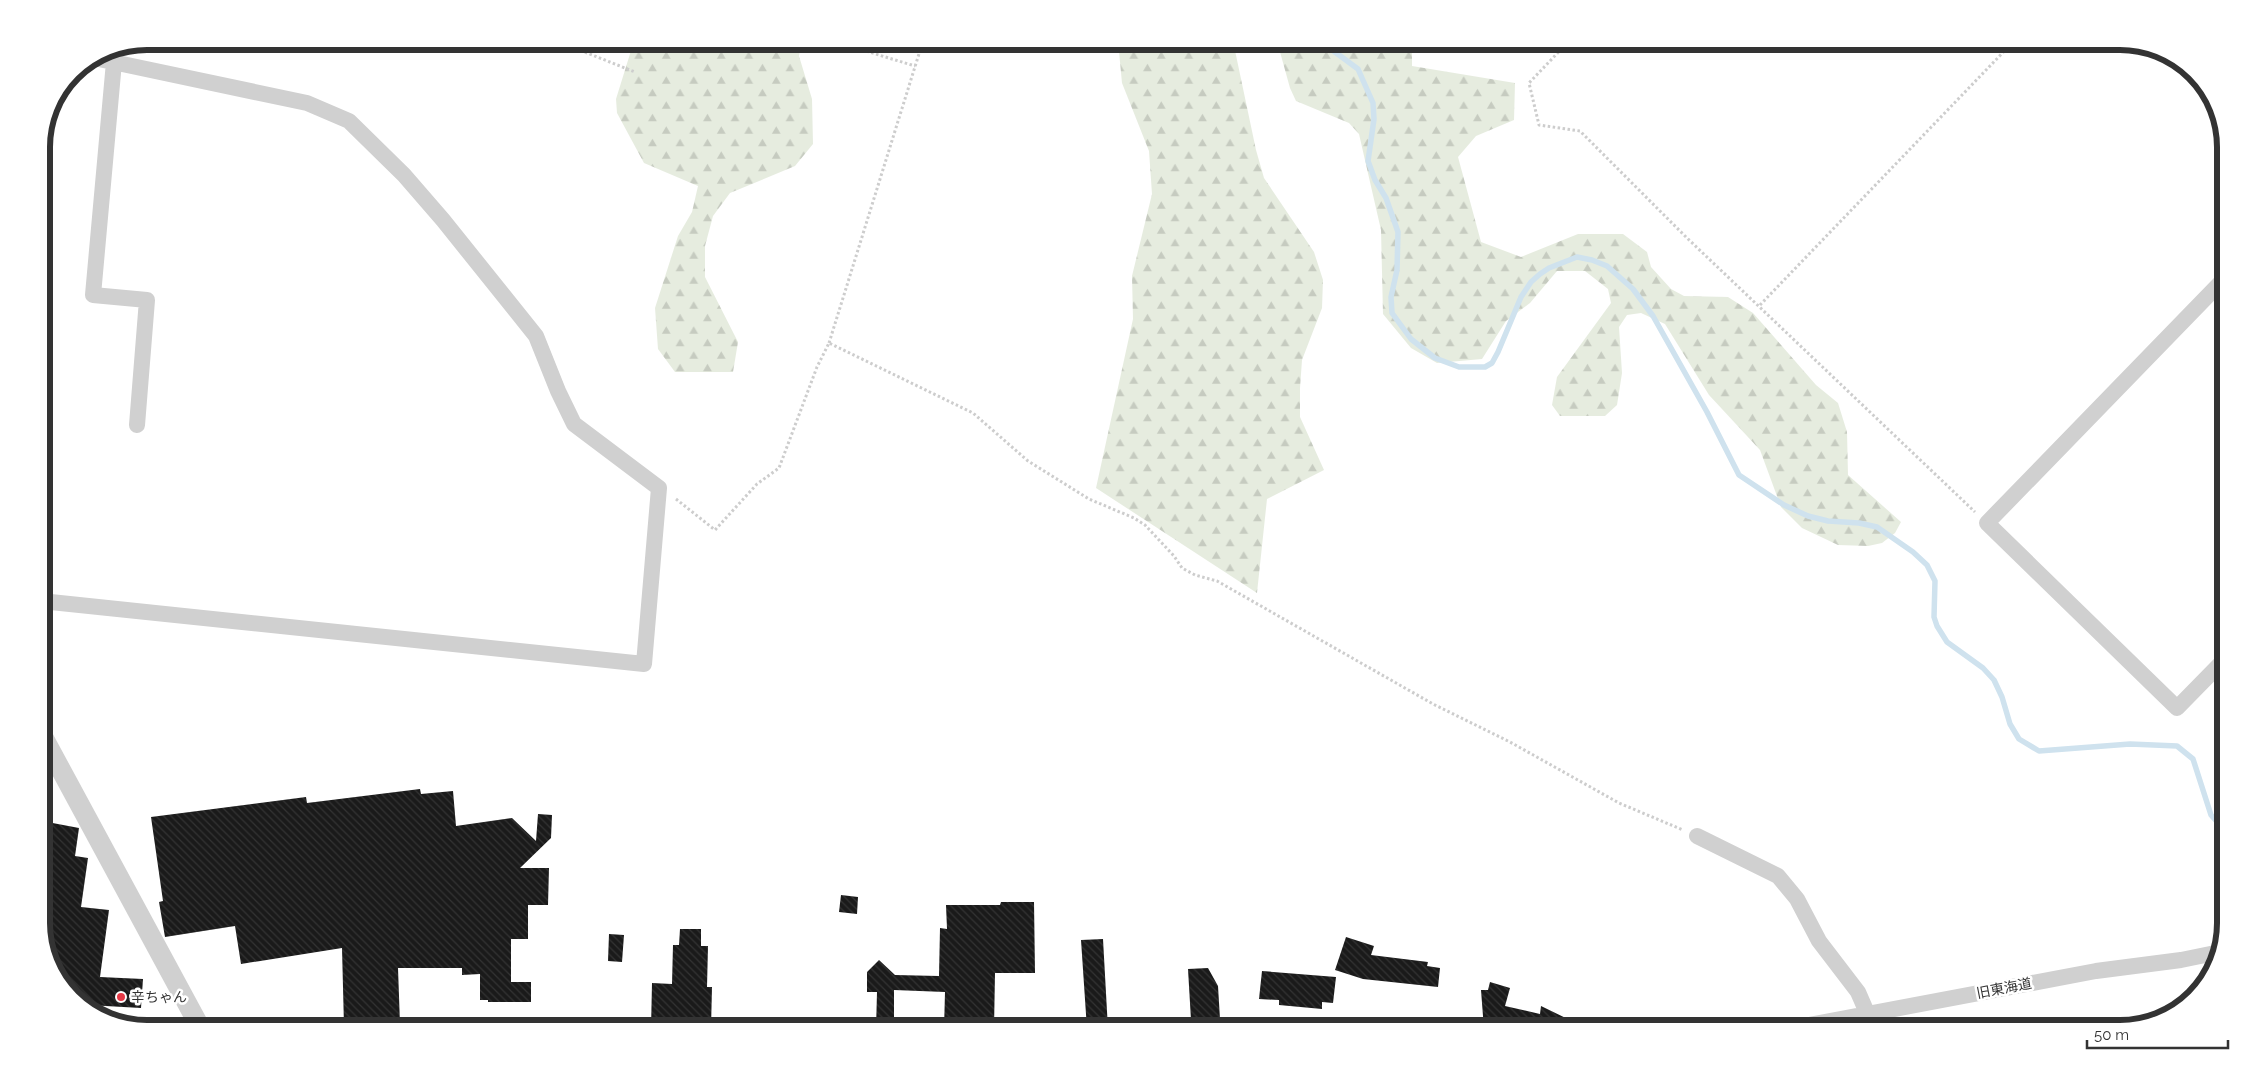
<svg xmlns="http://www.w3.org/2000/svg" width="2267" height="1070" font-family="Raleway,'Noto Sans JP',sans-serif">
  <defs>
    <pattern id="forest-firs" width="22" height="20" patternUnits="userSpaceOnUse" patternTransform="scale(1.25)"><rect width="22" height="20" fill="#e6ecdf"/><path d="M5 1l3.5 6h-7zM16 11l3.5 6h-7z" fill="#c6cbc0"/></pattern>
    <pattern id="building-back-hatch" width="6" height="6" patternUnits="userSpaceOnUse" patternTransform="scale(1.25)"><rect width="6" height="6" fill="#1a1a1a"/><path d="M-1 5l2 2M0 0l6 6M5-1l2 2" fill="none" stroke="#333"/></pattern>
  </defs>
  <rect width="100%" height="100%" fill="#fff"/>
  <path fill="url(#forest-firs)" d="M634 41H802L799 56 812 99 813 144 795 166 730 193 713 216 705 246V277L738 342 733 372H675L658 349 655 308 678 236 692 212 698 186 644 163 617 113 616 99Z
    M1118 41H1233L1256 150 1264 178 1314 252 1323 280 1322 308 1302 360 1300 388V417L1324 470 1267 499 1257 593 1096 488 1133 319 1132 276 1152 194 1149 151 1122 83Z
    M1277 41H1412V66L1515 83 1514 120 1476 136 1458 157 1481 242 1521 257 1578 234H1623L1647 252 1651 267 1671 289 1684 296 1728 297 1753 313 1816 385 1838 403 1847 432 1848 475 1901 522 1895 533 1882 543 1868 546 1838 545 1802 528 1781 507 1760 450 1709 395 1665 324 1641 313 1627 315 1619 327 1622 373 1617 405 1605 416H1560L1552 405 1557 377 1611 303 1608 289 1585 271H1557L1530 303 1506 321 1482 359 1437 363 1411 348 1383 314 1381 230 1359 134 1349 123 1296 101 1290 88Z"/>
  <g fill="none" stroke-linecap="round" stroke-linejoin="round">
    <path stroke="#cfe2ee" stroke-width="5.5" d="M1320 41 1358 69 1373 103 1374 119 1368 161 1375 180 1386 198 1398 232 1397 270 1391 297 1392 313 1411 339 1435 358 1459 367H1485L1492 363 1498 352 1521 297 1531 282 1540 274 1549 268 1577 257 1592 260 1607 266 1633 289 1653 316 1707 412 1739 475 1784 505 1808 516 1828 521 1859 523 1877 527 1913 552 1927 565 1935 581 1934 617 1937 626 1947 642 1983 668 1994 680 2002 697 2010 724 2019 739 2039 751 2130 744 2177 746 2193 759 2211 815 2226 832"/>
  </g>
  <path fill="url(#building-back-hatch)" d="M420 789 421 794 453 791 456 826 512 818 536 841 538 814 552 815 551 838 520 868H549L548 905H528V939H511V982H531V1002H488V1000H480V974L462 975V968H398L400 1024 344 1026 342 948 241 964 235 926 165 937 159 902 163 901 151 817 306 797 307 803Z
    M42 821 79 828 75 856 88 858 81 907 109 910 100 977 143 979 141 1008 88 1005 59 982 42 930Z
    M841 895 858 897 857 914 839 912Z
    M1001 902H1034L1035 973H995L994 1029H944L945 992 894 990V1029H876L877 992H867V972L879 960 895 975 939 976 940 928 947 929 946 905H1000Z
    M680 929H701V946H708L707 987H712L711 1029H651L652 983 672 984 673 945H679Z
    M609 934 624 935 622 962 608 961Z
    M1346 937 1374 946 1371 955 1428 962 1427 966 1440 968 1438 987 1363 979 1335 970Z
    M1103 939 1108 1029H1087L1081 940Z
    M1208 968 1218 986 1220 1019 1191 1020 1188 969Z
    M1262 971 1336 977 1333 1003 1322 1002V1009L1279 1005V1000L1259 999Z
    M1490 982 1510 988 1505 1006 1540 1014 1541 1006 1576 1023 1583 1029H1484L1481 990H1488Z"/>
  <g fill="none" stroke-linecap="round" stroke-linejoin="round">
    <path stroke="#cdcdcd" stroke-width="3" stroke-dasharray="2.5 2.5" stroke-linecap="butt" d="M557 41 635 72
      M833 41 915 66
      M1569 41 1529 83 1539 125 1580 131 1687 238 1975 512
      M1760 305 2014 41
      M829 343 923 41
      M676 499 715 530 757 484 779 468 817 367 829 343 973 413 1028 461 1089 499 1134 518 1145 525 1174 556 1182 568 1195 575 1217 581 1433 704 1510 742 1619 803 1683 830"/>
    <path stroke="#d0d0d0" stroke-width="16" d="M114 62 93 295 147 300 137 425
      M2226 277 1987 523 2177 708 2226 658
      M41 601 644 664 659 488 574 424 558 391 536 336 443 220 404 175 349 121 307 103 94 58
      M1697 836 1778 876 1797 899 1819 941 1858 992 1868 1015
      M1788 1029 2096 971 2181 960 2220 952"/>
    <path stroke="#d0d0d0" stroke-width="20" d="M41 733 201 1029"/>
  </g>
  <circle fill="#e63946" stroke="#fff" stroke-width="2" cx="121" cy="997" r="5"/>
  <g text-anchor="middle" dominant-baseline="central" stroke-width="5" stroke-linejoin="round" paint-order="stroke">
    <g font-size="14" fill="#333" stroke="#fff">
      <text transform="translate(2004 988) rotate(-11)">旧東海道</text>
    </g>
    <g font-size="14" fill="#333" stroke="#fff" text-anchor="start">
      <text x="131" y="997">辛ちゃん</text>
    </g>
  </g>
  <path d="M0 0H2267V1070H0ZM147 50H2120A97 97 0 0 1 2217 147V923A97 97 0 0 1 2120 1020H147A97 97 0 0 1 50 923V147A97 97 0 0 1 147 50Z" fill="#fff" fill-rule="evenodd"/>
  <path fill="none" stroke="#333" stroke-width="6" d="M147 50H2120A97 97 0 0 1 2217 147V923A97 97 0 0 1 2120 1020H147A97 97 0 0 1 50 923V147A97 97 0 0 1 147 50Z"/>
  <path d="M2087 1040v8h141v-8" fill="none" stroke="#333333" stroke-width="2.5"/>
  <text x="2094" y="1040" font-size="15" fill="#333333" stroke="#ffffff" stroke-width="4" paint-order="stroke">50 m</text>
</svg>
